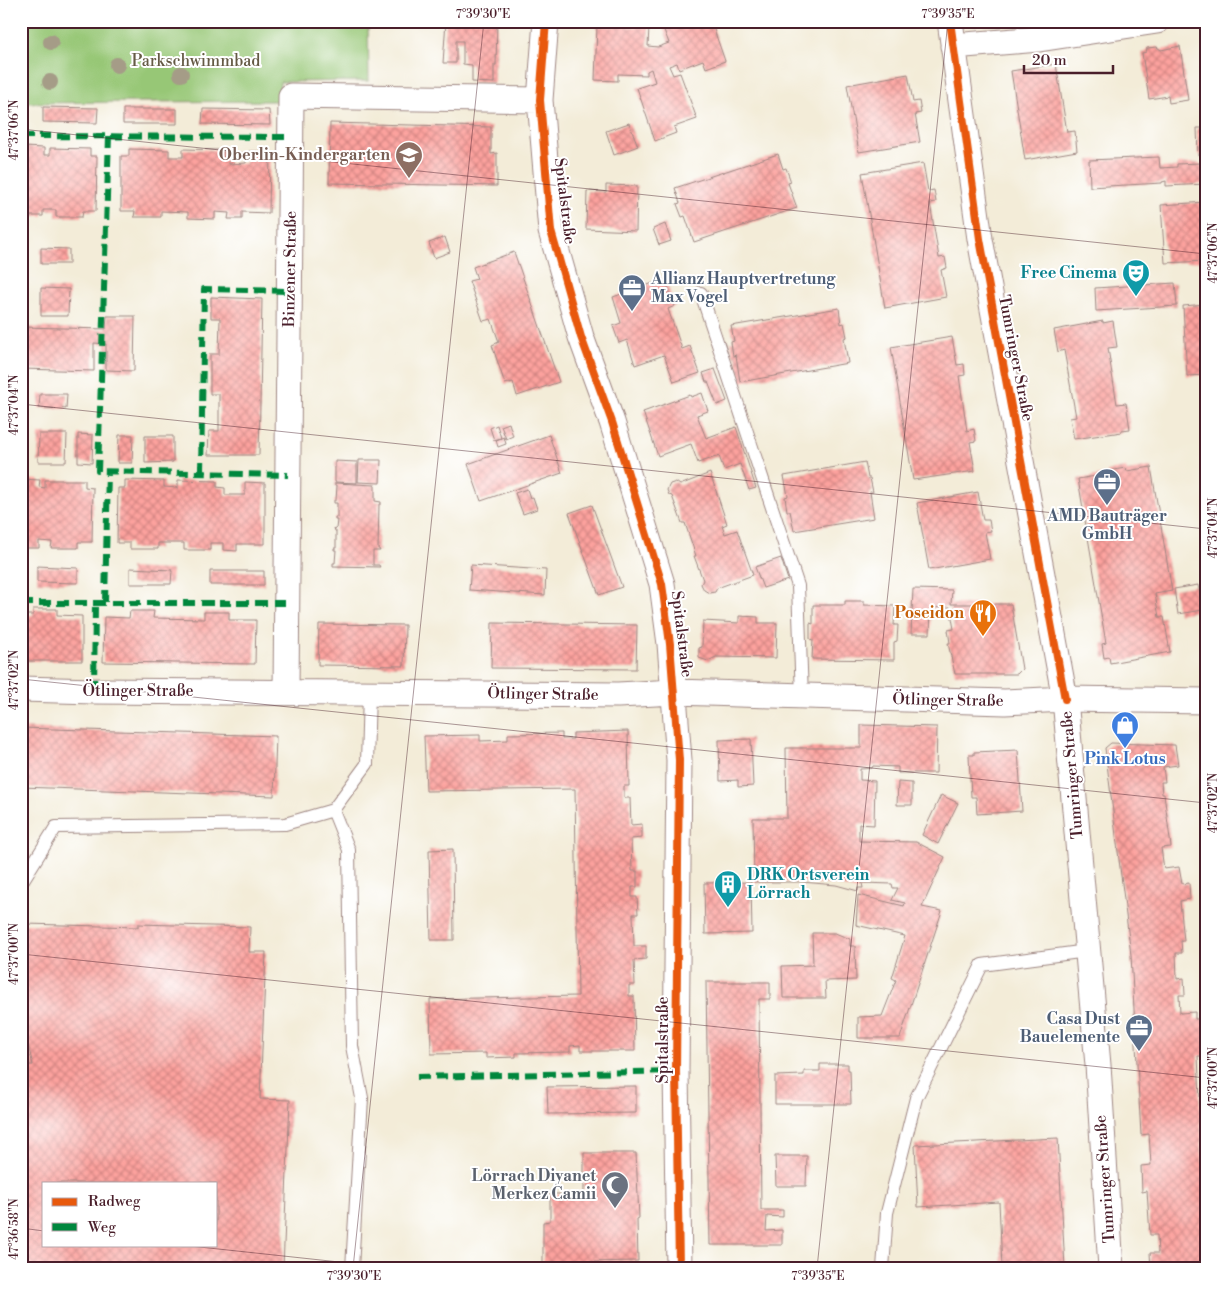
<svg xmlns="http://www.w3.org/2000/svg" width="1227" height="1289" font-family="'Libre Bodoni',serif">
  <defs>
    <pattern id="building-cross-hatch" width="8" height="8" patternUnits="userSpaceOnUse" patternTransform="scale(1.25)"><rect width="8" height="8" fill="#fda29e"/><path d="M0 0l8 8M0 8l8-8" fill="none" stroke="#cf8381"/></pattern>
  </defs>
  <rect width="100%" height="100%" fill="#fff"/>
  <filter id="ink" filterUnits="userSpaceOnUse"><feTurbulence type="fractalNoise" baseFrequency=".02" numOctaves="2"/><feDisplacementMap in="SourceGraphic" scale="10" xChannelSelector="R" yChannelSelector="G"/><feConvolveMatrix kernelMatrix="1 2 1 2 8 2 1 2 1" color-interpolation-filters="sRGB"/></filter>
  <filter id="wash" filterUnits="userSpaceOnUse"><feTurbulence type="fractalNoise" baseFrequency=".0096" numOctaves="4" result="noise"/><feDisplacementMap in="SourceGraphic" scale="20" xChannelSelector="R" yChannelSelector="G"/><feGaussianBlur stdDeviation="1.12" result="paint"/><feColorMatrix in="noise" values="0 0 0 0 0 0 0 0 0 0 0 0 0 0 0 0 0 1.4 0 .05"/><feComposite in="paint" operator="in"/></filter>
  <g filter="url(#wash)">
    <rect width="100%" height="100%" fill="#f3ecd8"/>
    <path fill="#97c776" stroke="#707350" d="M21 21H368L369 81 280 82 279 101 21 103Z"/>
    <g id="blocks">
      <path fill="url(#building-cross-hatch)" fill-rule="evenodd" d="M446 21H497L496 65H494V83L472 82V65L463 64V41H456V63H443Z
        M672 21H711L725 61 706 68 703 60 679 69 677 63 669 66 673 75 680 73 697 119 674 127 676 133 655 141 637 88 655 82 651 69 647 71V75L618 74V81L595 80 597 26 649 27 648 46 658 47 669 43 662 25Z
        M1180 46 1188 100 1169 103 1168 96 1149 99 1142 53 1146 52 1147 48 1157 47 1161 50Z
        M1056 64 1067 132 1075 131 1077 151 1025 160 1011 71Z
        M908 74 913 102 919 101 921 113 915 114 920 142 859 152 847 85Z
        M43 107 98 108 97 123 43 122Z
        M123 109H177V124H123Z
        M203 109 269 110 270 125 202 124Z
        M330 123 491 127V154L497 153V186L329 183Z
        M629 123 638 146 614 155 606 131Z
        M1197 128H1206V154L1198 155Z
        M23 147 44 148V155H50V148L90 149V156H97L96 211H83L82 217H56V210H43V216H29V209H21V155H23Z
        M129 149 169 150V157H183V149L223 150V157H229V164L246 163V158L249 157V151H270L269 213 242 212V219H228L229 213 215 212V219L188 218V212L161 211V217H134L135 211H121V156H129Z
        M778 154 783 169 786 168 791 182 788 183 797 208 694 242 685 216 682 217 677 204 680 203 675 188Z
        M1159 157 1160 168 1177 167V164L1200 163 1201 166H1206V184L1166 186V181L1162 182V183L1090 187 1089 160Z
        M923 163 928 191 934 190 936 202 930 203 939 258 945 257 947 268 941 270 946 297 885 308 862 173Z
        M606 185 637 186 636 231 586 229 587 191 606 192Z
        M1206 202V261L1165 263 1161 205Z
        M665 224 671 241 659 245 653 229Z
        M445 237 450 252 434 258 429 243Z
        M21 241H23V282H21Z
        M41 248 69 249V264H41Z
        M514 252 559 382 517 396 513 382 505 384 492 345 499 342 491 319 483 321 469 281 477 279 473 267Z
        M665 279 675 306 668 309 682 349 690 346 700 373 674 382 664 355 635 365 627 340 619 343 613 326 621 323 613 297Z
        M1175 283 1177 306 1096 311 1095 288Z
        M41 288 69 289 68 316H41Z
        M211 297 262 299 259 455H208L209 431H219V394H210V354H219L220 318H211Z
        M1206 304V375L1187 376 1183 306Z
        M839 308 841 324 844 323 847 337 844 338 848 363 740 382 736 355 733 356 731 342 734 341 731 326Z
        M107 316H135L134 371 106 370V344L94 343V371L21 369V327L106 329Z
        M1103 321V323L1113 321 1117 347 1108 348 1111 368 1117 404 1126 403 1130 429 1122 430V432L1074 439 1070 418 1076 417 1064 350 1058 352 1054 330Z
        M952 337 957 365 964 364 965 375 959 376 967 431 974 429 976 441 970 442 975 471 913 480 891 347Z
        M715 369 727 401 717 405 708 382H706L703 373Z
        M702 393 708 411 697 415 706 438 736 427 756 488 749 490 740 464 724 470 719 456 698 463 691 444 658 456 643 412 690 395 691 397Z
        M40 394H67L66 409 39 408Z
        M509 423 513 436 506 439 501 426Z
        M497 425 501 438 494 440 490 428Z
        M39 434H67L66 462H38Z
        M78 434 93 435 92 463 78 462Z
        M119 435H133L132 463H118Z
        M549 435 562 473 481 501 468 464Z
        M145 436H173V462L145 463Z
        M504 437 506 444 498 447 496 440Z
        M359 460H381L380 483 358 482Z
        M335 461 357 462V483L335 482Z
        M865 462 868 478H870L873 492H870L874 518 794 531 790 511H787L785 497 788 496 784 476Z
        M1151 467 1172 591 1155 594 1159 617H1164L1170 652 1110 663 1109 657 1104 658 1102 644 1106 643 1078 479 1108 474 1107 471 1126 468 1127 471Z
        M710 473 727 524 722 526 725 534 737 530 753 575 717 588 715 592 709 593 704 590 701 584 703 580 694 556H696L685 523H682L672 496 669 495 667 490 670 484 676 482 680 485Z
        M21 479 40 480 39 487 45 488V480H85V487L93 488 92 542H78V548H51L52 542 39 541V548H25V542H21Z
        M125 480 164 481V487L178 488V480L217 481V487L225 488V495H245V482L265 483V544H237V551L223 550V543H210V550H184V543H158V549H130V543H117L118 488H125Z
        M335 483 375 485V501L381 502V504H379L378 549H379L380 551H373V565H379L380 567 333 566V563H335L336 550H334V548H336V531H335L334 528 336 529 337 520H335V517H337V503H334V500H336L337 486H335Z
        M527 489 530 498 533 497 537 509 523 514 515 493Z
        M978 492 983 520H989L991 531 985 532 990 559 929 570 917 503Z
        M592 505 622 587 599 595 569 513Z
        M781 558 788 580 763 588 755 567Z
        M471 565 546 570 545 595 469 590Z
        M37 566 78 568V583L37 582Z
        M130 568 172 570 171 584H130Z
        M210 571H264V585H210Z
        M1198 585 1203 610 1178 614 1174 589Z
        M913 589 952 590 951 604H1011L1022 669 1017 674H955L948 643H950L948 630 954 629 950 607 931 608 930 634H911Z
        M845 601H864V605L895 606 894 625H898L897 641 894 642V660L812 659 813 640 810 639V623L813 624V605H845Z
        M33 609H57V615L82 616V661H21V615H33Z
        M130 611H154L153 618 204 619V612H229V620H256L255 664 103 662 104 617 129 618Z
        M739 616 758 617V623H777L776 658 716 657 708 661 699 658V648L702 647 703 621 739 623Z
        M492 623 637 625 636 669 491 668Z
        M319 624 405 625 404 666 318 665Z
        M861 725 937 727 936 773H898V767L873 766 872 768 860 769V780L875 781 874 825 859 824V841L916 842 945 857 922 907 942 911 900 1038H858V1017L882 1016 896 980 892 978 905 936 856 925 858 895 904 906 905 903 892 900 898 888H893L892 884 862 883 863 888H858V891L836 885 802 882H754L753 818H787L786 748H861Z
        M21 728 276 736 274 796 21 787Z
        M628 731 629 786H624V798H630L631 825 642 824V838L631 839 632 871H637V887H632V897H637L638 914H633L634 946H646V959L634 960 635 985H629V996H634L635 1051H580V1045L570 1046V1052L516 1053V1057L486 1058V1053L431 1054 430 999 578 996 575 789 426 791 424 736 480 735V741L508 740V734L562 733V739H573V733Z
        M751 739 753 786 738 787V780L720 781 719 740Z
        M1111 743 1175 745 1178 765 1163 767 1165 782H1161L1162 794H1164L1171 847 1161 848 1164 869 1179 867 1182 884 1189 883 1190 899 1180 901 1184 941H1181L1182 953H1176L1177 979 1184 978 1185 995H1179L1180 1013 1195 1012V1019H1206V1056H1198L1203 1163H1206V1268H1151L1150 1253H1158L1157 1235H1150L1147 1191 1142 1192 1141 1166 1151 1165 1149 1134 1141 1135 1131 955 1105 748Z
        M1018 750 1022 811 977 814 976 797H971L969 755H974V752Z
        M898 782 912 783V805H897Z
        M941 795 958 803 938 844 922 835Z
        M453 849 454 940H431L429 850Z
        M751 882 752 933 705 934 704 883Z
        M25 924 138 927V924L250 927 249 952H266L260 1099 290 1100 283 1268H21V1065H33L21 1018V945H24ZM44 1183H216V1245H44Z
        M812 933H835L850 939V946H855L856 980 825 981 826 998H783L782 966 813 965Z
        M706 982H770V999H759L761 1210H783V1217L767 1216 766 1231 782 1230V1245H710Z
        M820 1064H848V1070H850L851 1104H775V1076L804 1075V1071H820Z
        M636 1086V1113L548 1114 547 1087Z
        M1058 1138 1065 1268H1002L999 1202 918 1207 915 1145Z
        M584 1153H636L639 1218 637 1219 638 1261 585 1262V1268H543V1222L550 1221V1194H584Z
        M775 1156H807L806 1186H776Z"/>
    </g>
  </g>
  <g filter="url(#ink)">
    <use href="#blocks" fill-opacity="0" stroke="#9e8682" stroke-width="1"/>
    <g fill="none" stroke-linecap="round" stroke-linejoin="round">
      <g stroke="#9e8682" stroke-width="14">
        <path id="lane" d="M701 293 798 586 802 697
          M21 883 56 827 285 824 333 810
          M352 1268 362 1098 352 1046 349 850 333 810 367 764 369 692
          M883 1268 887 1213 916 1098 982 965 1087 951"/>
      </g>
      <g stroke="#9e8682" stroke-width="27">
        <path id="street" d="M546 21 540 100 551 231 581 337 612 422 662 584 670 644 679 760 676 1071 679 1268
          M950 21 980 239 1065 699 1098 1065 1111 1268
          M953 46 1039 39 1157 21
          M21 689 94 691 618 695 675 692 1005 702 1065 699 1206 701
          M286 692 291 96 540 100"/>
      </g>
      <use href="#lane" stroke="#fff" stroke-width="12"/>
      <use href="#street" stroke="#fff" stroke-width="25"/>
      <path stroke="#00873e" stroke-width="6" stroke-dasharray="12 6" stroke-linecap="butt" d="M21 136 291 137
        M109 136 98 471 288 475
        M201 473 204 289 289 291
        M105 602 108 471
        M21 603H287
        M94 691 95 603
        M417 1077 676 1071"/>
      <g stroke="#fff" stroke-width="11">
        <path id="cycleway" d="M546 21 540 100 551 231 581 337 612 422 662 584 670 644 679 760 676 1071 679 1268
          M950 21 980 239 1065 699"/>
      </g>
      <use href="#cycleway" stroke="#e8590c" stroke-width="8"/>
    </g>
    <g fill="#a59c87">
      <circle cx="51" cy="42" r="8"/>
      <circle cx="117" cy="65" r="8"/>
      <circle cx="181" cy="74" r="8"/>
      <circle cx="50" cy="82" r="8"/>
    </g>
  </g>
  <path fill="none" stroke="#4a1f2b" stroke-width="1" stroke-opacity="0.45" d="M21 129 1206 254M21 404 1206 529M21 679 1206 803M21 954 1206 1078M21 1228 44 1231M181 1245 395 1268M353 1268 484 21M817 1268 948 21"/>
  <defs>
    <g id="school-pin" transform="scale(1.4375)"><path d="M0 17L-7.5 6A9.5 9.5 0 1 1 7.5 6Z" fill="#8d6e63" stroke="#fff"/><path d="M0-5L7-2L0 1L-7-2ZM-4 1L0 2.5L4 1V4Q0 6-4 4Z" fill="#fff"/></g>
    <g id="theatre-pin" transform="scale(1.4375)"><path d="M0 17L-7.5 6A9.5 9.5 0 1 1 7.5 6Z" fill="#0f9aa8" stroke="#fff"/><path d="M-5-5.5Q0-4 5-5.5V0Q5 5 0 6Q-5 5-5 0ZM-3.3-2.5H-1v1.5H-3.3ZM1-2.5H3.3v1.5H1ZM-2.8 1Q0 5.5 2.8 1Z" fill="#fff"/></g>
    <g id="office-pin" transform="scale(1.4375)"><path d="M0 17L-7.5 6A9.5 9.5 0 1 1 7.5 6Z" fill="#5c6f8a" stroke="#fff"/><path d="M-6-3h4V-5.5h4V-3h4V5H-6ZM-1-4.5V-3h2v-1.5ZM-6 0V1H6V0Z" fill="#fff"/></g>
    <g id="restaurant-pin" transform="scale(1.4375)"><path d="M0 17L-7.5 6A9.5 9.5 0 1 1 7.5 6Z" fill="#e8710a" stroke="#fff"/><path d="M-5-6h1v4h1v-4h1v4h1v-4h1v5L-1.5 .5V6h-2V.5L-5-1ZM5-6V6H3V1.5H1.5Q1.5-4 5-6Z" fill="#fff"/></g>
    <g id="shop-pin" transform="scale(1.4375)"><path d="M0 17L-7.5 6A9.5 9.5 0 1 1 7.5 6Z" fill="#3f7fe0" stroke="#fff"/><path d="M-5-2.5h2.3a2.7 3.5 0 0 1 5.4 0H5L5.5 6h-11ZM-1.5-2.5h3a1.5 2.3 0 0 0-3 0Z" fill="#fff"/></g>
    <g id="building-pin" transform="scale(1.4375)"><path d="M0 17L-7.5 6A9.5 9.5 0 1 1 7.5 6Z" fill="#0f9aa8" stroke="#fff"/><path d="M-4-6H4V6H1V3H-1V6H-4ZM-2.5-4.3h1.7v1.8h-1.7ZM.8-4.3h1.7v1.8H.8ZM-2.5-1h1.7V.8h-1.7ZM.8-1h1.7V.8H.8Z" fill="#fff"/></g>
    <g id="mosque-pin" transform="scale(1.4375)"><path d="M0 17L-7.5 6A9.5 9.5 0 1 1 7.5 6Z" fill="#6b7280" stroke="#fff"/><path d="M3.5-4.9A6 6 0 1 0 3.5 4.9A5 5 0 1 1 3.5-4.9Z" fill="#fff"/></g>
  </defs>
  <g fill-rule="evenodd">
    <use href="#school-pin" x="409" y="155"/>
    <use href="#theatre-pin" x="1136" y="273"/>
    <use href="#office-pin" x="632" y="288"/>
    <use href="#office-pin" x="1107" y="482"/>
    <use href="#restaurant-pin" x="983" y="613"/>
    <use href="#shop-pin" x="1125" y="725"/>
    <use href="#building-pin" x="728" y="884"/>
    <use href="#office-pin" x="1139" y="1028"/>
    <use href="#mosque-pin" x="615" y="1185"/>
  </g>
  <g text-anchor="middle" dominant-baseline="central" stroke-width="4" stroke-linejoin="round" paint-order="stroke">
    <g font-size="16" fill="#655a45" stroke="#fff">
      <text x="196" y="61">Parkschwimmbad</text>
    </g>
    <g font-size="16" font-weight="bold" fill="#785e54" stroke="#fff" text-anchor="end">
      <text x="390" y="155">Oberlin-Kindergarten</text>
    </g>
    <g font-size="16" fill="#4a1f2b" stroke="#fff">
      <text transform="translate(565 201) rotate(83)">Spitalstraße</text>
      <text transform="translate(290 269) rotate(-89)">Binzener Straße</text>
      <text transform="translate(1016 358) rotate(79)">Tumringer Straße</text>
      <text transform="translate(682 634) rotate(83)">Spitalstraße</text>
      <text x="138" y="691">Ötlinger Straße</text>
      <text transform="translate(543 694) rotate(1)">Ötlinger Straße</text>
      <text transform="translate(948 700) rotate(1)">Ötlinger Straße</text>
      <text transform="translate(1072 775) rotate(-95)">Tumringer Straße</text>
      <text transform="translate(663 1040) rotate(-90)">Spitalstraße</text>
      <text transform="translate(1105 1179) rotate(-94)">Tumringer Straße</text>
    </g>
    <g font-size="16" font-weight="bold" fill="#0d838f" stroke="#fff" text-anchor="end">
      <text x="1117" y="273">Free Cinema</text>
      <text x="747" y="875" text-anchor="start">DRK Ortsverein<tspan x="747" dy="18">Lörrach</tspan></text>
    </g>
    <g font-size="16" font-weight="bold" fill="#4e5e75" stroke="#fff" text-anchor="start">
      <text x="651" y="279">Allianz Hauptvertretung<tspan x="651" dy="18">Max Vogel</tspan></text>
      <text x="1107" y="516" text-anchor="middle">AMD Bauträger<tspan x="1107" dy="18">GmbH</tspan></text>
      <text x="1120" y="1019" text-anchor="end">Casa Dust<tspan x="1120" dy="18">Bauelemente</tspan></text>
    </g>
    <g font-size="16" font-weight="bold" fill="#c56008" stroke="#fff" text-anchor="end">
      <text x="964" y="613">Poseidon</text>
    </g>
    <g font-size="16" font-weight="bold" fill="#366cbe" stroke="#fff">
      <text x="1125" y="759">Pink Lotus</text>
    </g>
    <g font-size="16" font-weight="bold" fill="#5b616d" stroke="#fff" text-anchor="end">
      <text x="596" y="1176">Lörrach Diyanet<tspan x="596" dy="18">Merkez Camii</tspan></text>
    </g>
  </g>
  <rect width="1227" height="1289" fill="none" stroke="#fff" stroke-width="55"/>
  <rect x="42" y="1182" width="175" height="65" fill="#ffffff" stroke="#b7a5aa"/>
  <rect x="52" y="1198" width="25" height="8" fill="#e8590c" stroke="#b7a5aa"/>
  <text x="88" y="1206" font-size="15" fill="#4a1f2b">Radweg</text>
  <rect x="52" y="1223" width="25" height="8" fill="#00873e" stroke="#b7a5aa"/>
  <text x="88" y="1232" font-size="15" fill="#4a1f2b">Weg</text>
  <path d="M1024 65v8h89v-8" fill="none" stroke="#4a1f2b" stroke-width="2.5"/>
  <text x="1032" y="65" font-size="15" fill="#4a1f2b" stroke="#ffffff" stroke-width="4" paint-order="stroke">20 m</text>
  <rect x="28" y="28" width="1172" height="1234" fill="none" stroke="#4a1f2b" stroke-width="2"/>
  <g font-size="12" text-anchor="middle" fill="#4a1f2b">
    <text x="483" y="18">7°39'30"E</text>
    <text x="948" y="18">7°39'35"E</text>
    <text transform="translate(14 130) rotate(-90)" y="4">47°37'06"N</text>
    <text transform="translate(1213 253) rotate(-90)" y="4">47°37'06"N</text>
    <text transform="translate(14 405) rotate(-90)" y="4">47°37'04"N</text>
    <text transform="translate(1213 528) rotate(-90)" y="4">47°37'04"N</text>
    <text transform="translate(14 680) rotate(-90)" y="4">47°37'02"N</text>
    <text transform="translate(1213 803) rotate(-90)" y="4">47°37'02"N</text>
    <text transform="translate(14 954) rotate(-90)" y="4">47°37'00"N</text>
    <text transform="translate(1213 1078) rotate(-90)" y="4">47°37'00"N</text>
    <text transform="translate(14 1229) rotate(-90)" y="4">47°36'58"N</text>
    <text x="354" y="1280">7°39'30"E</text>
    <text x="818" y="1280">7°39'35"E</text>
  </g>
</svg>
